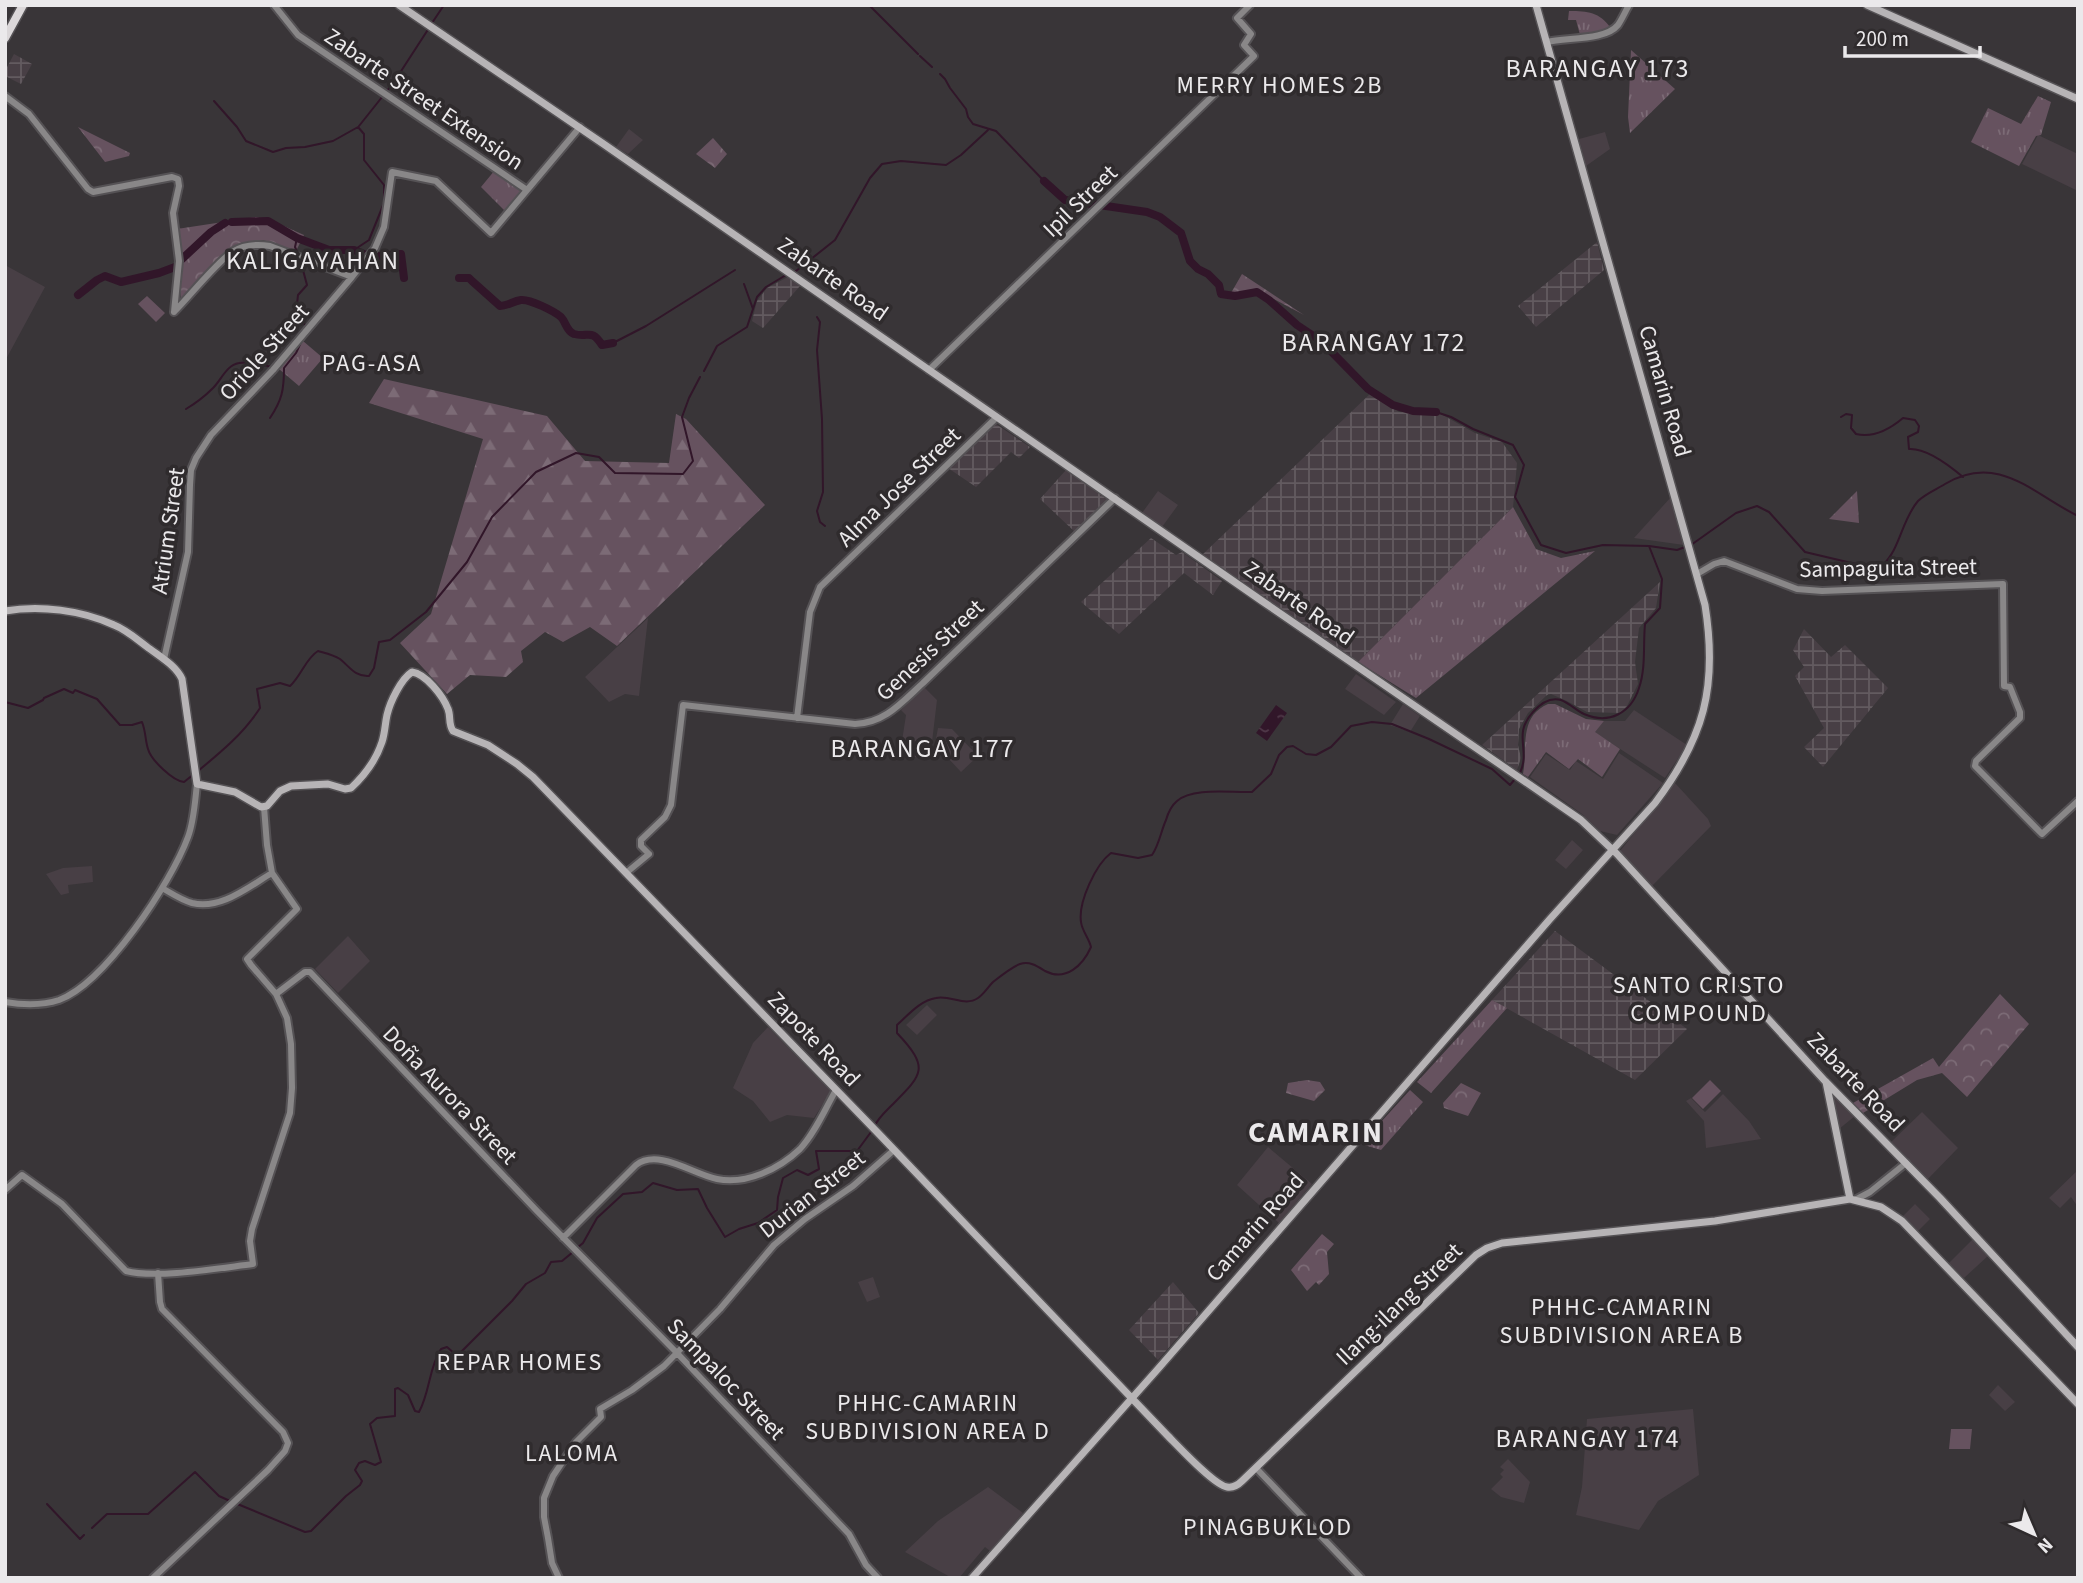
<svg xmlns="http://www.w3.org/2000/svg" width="2083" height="1583" font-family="'Source Sans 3',sans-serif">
  <defs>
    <pattern id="industrial-grid" width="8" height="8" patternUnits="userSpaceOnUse" patternTransform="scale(1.75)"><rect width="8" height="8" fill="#483f45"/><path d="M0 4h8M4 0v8" fill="none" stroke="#635b60"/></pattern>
    <pattern id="grass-tufts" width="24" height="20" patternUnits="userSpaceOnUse" patternTransform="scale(1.75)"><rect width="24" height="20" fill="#66525f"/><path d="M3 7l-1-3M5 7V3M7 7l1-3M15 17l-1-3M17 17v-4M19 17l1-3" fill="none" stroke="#7c6b76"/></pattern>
    <pattern id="forest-firs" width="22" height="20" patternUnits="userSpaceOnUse" patternTransform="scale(1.75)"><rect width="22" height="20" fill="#66525f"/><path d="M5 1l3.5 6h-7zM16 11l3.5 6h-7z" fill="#7c6b76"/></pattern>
    <pattern id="park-crowns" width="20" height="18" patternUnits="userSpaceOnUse" patternTransform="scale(1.75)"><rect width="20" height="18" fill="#66525f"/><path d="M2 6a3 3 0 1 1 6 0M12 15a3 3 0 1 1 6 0" fill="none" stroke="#7c6b76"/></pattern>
    <pattern id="water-ripples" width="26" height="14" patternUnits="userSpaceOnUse" patternTransform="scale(1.75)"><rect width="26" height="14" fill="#311629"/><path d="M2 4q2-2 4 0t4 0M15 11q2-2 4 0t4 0" fill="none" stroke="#4f3848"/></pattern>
  </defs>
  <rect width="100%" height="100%" fill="#393538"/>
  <path fill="#483f45" d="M629 129 643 140 628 154 616 147Z
    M1605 132 1610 149 1586 166 1579 139Z
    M2038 135 2078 154V191L2022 164Z
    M5 265 45 287 5 361Z
    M1158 491 1178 505 1162 527 1142 513Z
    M1671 497 1684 545 1634 538Z
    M648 618 639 696 625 694 609 702 585 677Z
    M1356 674 1396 702 1384 715 1345 689Z
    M924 687 937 700 930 759 907 756 908 747 902 741 906 715 901 710Z
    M1403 704 1420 716 1410 732 1390 725Z
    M1634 710 1687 745 1665 778 1594 732 1604 721H1625Z
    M938 728 952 729 978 756 961 772 935 744Z
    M1619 753 1663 783 1617 835 1600 831 1582 814 1530 777 1546 754 1570 770 1576 761 1603 779Z
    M1675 783 1708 819 1711 826 1652 886 1620 851Z
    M1572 840 1583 850 1566 869 1555 860Z
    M92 866 93 882 68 885 69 893 61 895 46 874 63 868Z
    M348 936 370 961 338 993 315 969Z
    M927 1005 937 1015 917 1035 906 1025Z
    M768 1027 831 1091 814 1118 787 1115 770 1122 753 1101 733 1088 753 1043Z
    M1832 1091 1855 1116 1839 1129Z
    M1723 1094 1749 1121 1761 1139 1706 1148 1704 1121 1686 1101 1691 1098 1705 1112Z
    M1922 1112 1958 1148 1926 1181 1890 1143Z
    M1268 1147 1312 1184 1279 1223 1237 1185Z
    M2078 1170V1207L2071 1197 2060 1208 2049 1198Z
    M1915 1204 1930 1219 1918 1231 1903 1216Z
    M1973 1239 1989 1255 1964 1278 1949 1263Z
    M873 1277 880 1297 867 1302 858 1282Z
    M1998 1385 2015 1402 2005 1411 1989 1395Z
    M1693 1409 1699 1475 1658 1501 1639 1530 1576 1515 1582 1487 1587 1419Z
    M1508 1459 1530 1482 1524 1503 1501 1497 1491 1489 1503 1477 1500 1474 1504 1470 1500 1467Z
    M988 1487 1023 1513 990 1551 985 1547 959 1578H952L905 1552 938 1521Z"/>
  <path fill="url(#industrial-grid)" d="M14 54 32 64 21 84 5 76V71Z
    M1597 242 1604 270 1536 327 1518 306Z
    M788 277 800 286 763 328 752 321 757 301 767 288Z
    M1371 393 1399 412 1439 413 1475 433 1502 442 1517 463 1513 507 1358 662 1202 555Z
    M996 424 1030 447 1019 458 1011 452 976 487 948 468 989 428 991 429Z
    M1066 470 1108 500 1075 532 1040 499Z
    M1151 538 1176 555 1182 552 1222 581 1213 595 1184 573 1119 634 1081 602Z
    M1660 582 1656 608 1639 628 1635 662 1638 684 1627 706 1620 713 1587 712 1567 701 1551 694 1547 695 1528 713 1519 729 1518 745 1521 758 1517 770 1482 745Z
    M1804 629 1831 657 1845 645 1888 688 1823 767 1804 747 1824 728 1795 676 1804 667 1793 650Z
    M1555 931 1687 1029 1635 1080 1492 1000Z
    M1173 1282 1199 1313 1158 1360 1129 1330Z"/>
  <path fill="url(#grass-tufts)" d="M1569 11C1588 11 1599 12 1611 28L1580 35 1576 20H1568Z
    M1631 50 1675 89 1630 133 1628 117Z
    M2038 96 2051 102 2041 135 2036 136 2019 166 1971 142 1988 108 2021 124Z
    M495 170 526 190 507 213 481 187Z
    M303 341 323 358 299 386 279 369Z
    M1513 507 1536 549 1561 558 1595 551 1416 698 1358 662Z
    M1548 704H1555L1586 719 1604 721 1595 732 1620 749 1602 777 1578 759 1569 769 1546 752 1528 777 1523 774C1528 748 1518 717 1548 704Z
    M1492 1000 1507 1008 1431 1093 1417 1082Z
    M1410 1090 1423 1102 1381 1150 1361 1144Z"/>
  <path fill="url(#forest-firs)" d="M384 379 547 416 585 461 669 463 676 414 686 419 765 505 617 646 590 627 563 642 545 632 521 651 523 662 506 677 470 675 447 694 400 643 431 614 483 439 369 403Z"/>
  <path fill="url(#park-crowns)" d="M78 127 130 153 129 156 105 162Z
    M713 138 727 154 715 168 696 154Z
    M256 217 277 223 304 235 296 251 263 240 236 246 181 301 177 229Z
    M1242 274 1304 315 1257 290 1236 295 1231 293Z
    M1857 491 1859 523 1829 519Z
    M2000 994 2029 1024 1967 1097 1942 1073 1917 1080 1863 1113 1853 1103 1933 1058 1939 1067Z
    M1307 1080 1320 1082 1325 1090 1314 1101 1286 1093 1288 1083Z
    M1461 1083 1481 1093 1468 1116 1444 1108 1443 1103Z
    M1322 1234 1334 1244 1327 1252 1329 1274 1319 1285 1316 1282 1307 1291 1291 1270Z"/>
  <path fill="#66525f" d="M147 296 165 313 156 322 138 304Z
    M1710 1080 1721 1091 1703 1109 1692 1098Z
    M1951 1429H1972L1970 1449H1949Z"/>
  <path fill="url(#water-ripples)" d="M1276 705 1287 713 1267 741 1256 733Z"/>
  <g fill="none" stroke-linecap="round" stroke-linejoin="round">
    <path stroke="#311629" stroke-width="2" d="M869 5 918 54
      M432 23 444 5
      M920 56 932 67
      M940 74 945 79 950 88 966 109 968 117 973 124 996 131 1044 181
      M214 101 237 127 246 141 273 152 286 148 305 147 333 141 358 127 364 134V160L384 185V203L369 240 354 250
      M359 126 394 82 429 28
      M297 238 295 247 298 254
      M300 259 307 285 298 295 296 313 306 326
      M796 271 835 240 870 178 882 164 901 161 946 165 961 155 988 130
      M744 284 753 309
      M817 317 820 322 817 350 822 419 823 492 817 511 820 522 825 526
      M613 343 646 326 735 270
      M704 371 717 346 747 327 757 297 766 287 786 275
      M186 409C196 403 204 397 212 389 221 381 226 365 239 363 249 361 262 365 272 367
      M1436 412 1451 417 1473 429 1513 445 1524 465 1515 497 1541 545 1566 553 1603 545 1649 546 1677 550 1685 547
      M1841 417 1846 414 1852 415 1851 428 1856 434C1873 438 1890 429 1903 418L1915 420 1919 426 1918 432 1908 437 1909 449C1926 448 1950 466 1963 477
      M270 418C282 400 284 390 284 368L296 353 303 338
      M1691 545 1736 513 1757 506 1769 512 1805 552 1860 565 1882 566C1901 548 1901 521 1918 501 1925 494 1937 489 1945 484 1998 452 2033 494 2078 516
      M5 702 28 708 43 700 44 698 64 689 73 693 75 690 97 699 120 725H132L142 722C146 732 145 740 148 749 151 760 173 781 184 782L194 774
      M198 771C221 752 244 733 260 708L257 689 280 683 290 686C301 676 306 658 318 651 325 653 334 655 340 659 350 667 355 677 369 676L374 668 379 642 390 640 426 612 467 562 492 517 536 472 576 453 599 457 615 473 683 474 693 461 682 417 689 398 700 377
      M1520 773C1531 749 1512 735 1533 712 1540 704 1550 697 1561 700 1569 703 1576 710 1584 714 1609 725 1631 713 1639 688 1646 668 1643 645 1645 624L1660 608 1662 579 1649 546
      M874 1127C878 1118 885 1112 892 1105 923 1074 930 1068 897 1033V1025C908 1015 921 1000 936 998 951 995 965 1007 978 998 984 994 988 987 993 982 998 978 1014 966 1020 964 1030 961 1037 966 1045 971 1066 982 1083 965 1091 947 1089 938 1082 931 1081 922 1078 902 1096 864 1111 853L1138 858 1152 855C1159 845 1161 831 1166 820 1168 813 1171 806 1177 801 1193 787 1231 793 1252 792L1271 774 1279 755 1287 747 1293 746 1306 754 1316 755 1331 747 1351 726 1372 722 1392 724 1429 739 1492 769 1510 785 1515 779
      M577 1248 583 1243 597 1218 623 1194 642 1192 653 1183 677 1190 698 1189 707 1208 725 1237 739 1229 758 1223 777 1210 778 1197 783 1178 797 1170 808 1175 819 1169 816 1151H857L871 1132
      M235 1503 305 1532 311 1531 346 1496 360 1485 362 1481 355 1470 359 1463 365 1461 375 1465 381 1462 370 1424 377 1418 395 1416V1389L398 1388 408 1395 415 1411 419 1412C430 1392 429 1367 441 1349L447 1347 455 1354H459L512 1301 526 1284 545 1273 551 1262 562 1261 573 1252
      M47 1504 80 1539 84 1535
      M92 1528 107 1514H148L195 1472 219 1496 230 1501"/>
    <path stroke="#311629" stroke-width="8" d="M1044 181 1065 200 1147 212 1160 217 1181 233 1190 261 1198 269 1208 274 1219 285 1221 294 1235 296 1257 292 1269 300 1297 325 1321 341 1368 389 1393 405 1413 411 1436 412
      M232 222 268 221 297 238 329 250H354L371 257 401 254 404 278
      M182 259 211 232 225 223
      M459 278H469L472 281 500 306C508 306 513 301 521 300 530 299 554 311 561 317 566 322 566 331 574 334 589 338 591 328 602 345L613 343
      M78 295 97 280 105 276 121 282 159 273 175 267"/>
    <g stroke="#555255" stroke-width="10">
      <path id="tertiary" d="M274 5 298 35 527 190
        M1547 42C1566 37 1605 41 1618 25 1622 19 1625 12 1629 5
        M5 96 29 114 88 189 93 192 172 177 178 179 179 186 173 213 179 261 174 312
        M174 312C190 296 215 264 232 252 243 245 258 244 270 246L352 277
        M929 370 1254 56 1244 45 1251 34 1237 18 1250 5
        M1697 574 1714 564 1724 561 1797 589 1822 591 2003 584 2004 686 2010 687 2020 712V718L1976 761 1975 766 2042 834 2078 801
        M164 659 188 552 190 485 191 470 196 458 211 435 273 370 352 277 375 248 384 227 392 172 436 181 491 233 580 127
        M797 718 810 612 820 587 997 417
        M626 873 649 854 641 846V840L665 817 671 805 683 705 855 724C885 723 902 702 923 683L1115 498
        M162 888C171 893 181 900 192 903 221 910 248 887 272 873
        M276 994 305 972H310L537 1211 677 1353 849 1534 866 1565 878 1578
        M5 1002C23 1005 41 1006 59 1000 105 983 171 883 188 837 194 821 195 801 197 784
        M5 1190 22 1175 62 1204 126 1271C156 1279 220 1268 253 1264L250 1241 252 1229 290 1113 292 1088 291 1044 287 1018 276 994 251 965 247 959 297 909 272 873 267 845 264 807
        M1855 1200 1870 1192 1906 1163
        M563 1238 636 1165C658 1148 693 1174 717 1179 746 1185 779 1169 800 1149 815 1133 825 1109 836 1090
        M1256 1468 1361 1578
        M153 1578 268 1470 285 1451 288 1443 283 1432 162 1309 160 1302 158 1273
        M559 1578 552 1563 548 1538 544 1517V1498L553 1476 576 1442 601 1417 600 1409 632 1390 664 1366 720 1309 774 1245 805 1219 853 1186 894 1150"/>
    </g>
    <g stroke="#555255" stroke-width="10">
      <path id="secondary" d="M399 5 605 145 1262 601 1581 820 1617 854 1825 1081 1940 1198 2078 1347
        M1867 5 2078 99
        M5 611C40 605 81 610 114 625 127 630 139 641 150 649 162 658 176 666 182 679L197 784 235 792 261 807 267 806 280 791 291 786 328 784 345 789 351 788C365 775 376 760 382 742 385 733 385 724 387 715 390 702 401 679 412 672 426 674 443 696 448 709 451 716 448 724 453 731L488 745 517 764 533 777 878 1133 1167 1435C1178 1446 1214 1485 1227 1487 1233 1488 1238 1485 1242 1481L1476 1255 1487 1248 1502 1243 1715 1221 1850 1199 1881 1207 1902 1221 2078 1404
        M1826 1082 1850 1199
        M972 1578 1157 1370 1550 919 1655 803C1704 738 1718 687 1705 605L1536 5"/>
    </g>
    <g stroke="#555255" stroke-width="11">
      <path id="primary" d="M5 38 23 5"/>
    </g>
    <use href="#tertiary" stroke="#898788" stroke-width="6"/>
    <use href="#secondary" stroke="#b7b4b6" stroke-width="7"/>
    <use href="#primary" stroke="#dbd7d9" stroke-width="8"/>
  </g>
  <g text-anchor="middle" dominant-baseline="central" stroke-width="7" stroke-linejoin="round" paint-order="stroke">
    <g font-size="23" fill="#ebe9eb" stroke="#2f2b2d">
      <text transform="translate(424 99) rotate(34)">Zabarte Street Extension</text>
      <text transform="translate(1080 201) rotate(-44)">Ipil Street</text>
      <text transform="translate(833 279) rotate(35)">Zabarte Road</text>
      <text transform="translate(264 352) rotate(-48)">Oriole Street</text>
      <text transform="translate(1665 391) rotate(74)">Camarin Road</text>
      <text transform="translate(899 487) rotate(-44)">Alma Jose Street</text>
      <text transform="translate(168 531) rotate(-82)">Atrium Street</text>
      <text transform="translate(1888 568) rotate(-1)">Sampaguita Street</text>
      <text transform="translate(1299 603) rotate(35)">Zabarte Road</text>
      <text transform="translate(930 650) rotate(-43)">Genesis Street</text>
      <text transform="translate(814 1039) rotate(46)">Zapote Road</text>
      <text transform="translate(1856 1082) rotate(46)">Zabarte Road</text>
      <text transform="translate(450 1095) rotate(46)">Doña Aurora Street</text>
      <text transform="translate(812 1194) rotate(-38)">Durian Street</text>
      <text transform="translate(1255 1227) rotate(-49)">Camarin Road</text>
      <text transform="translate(1399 1304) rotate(-44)">Ilang-ilang Street</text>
      <text transform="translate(726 1379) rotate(46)">Sampaloc Street</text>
    </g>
    <g font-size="24" letter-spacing="2" fill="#ebe9eb" stroke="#2f2b2d">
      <text x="1280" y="85">MERRY HOMES 2B</text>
      <text x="372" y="363">PAG-ASA</text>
      <text x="1699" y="985">SANTO CRISTO<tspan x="1699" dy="28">COMPOUND</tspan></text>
      <text x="1622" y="1307">PHHC-CAMARIN<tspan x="1622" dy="28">SUBDIVISION AREA B</tspan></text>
      <text x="520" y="1362">REPAR HOMES</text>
      <text x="928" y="1403">PHHC-CAMARIN<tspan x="928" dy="28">SUBDIVISION AREA D</tspan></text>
      <text x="572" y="1453">LALOMA</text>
      <text x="1268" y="1527">PINAGBUKLOD</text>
    </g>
    <g font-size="26" letter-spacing="2" fill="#ebe9eb" stroke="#2f2b2d">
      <text x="1598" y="68">BARANGAY 173</text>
      <text x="313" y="260">KALIGAYAHAN</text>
      <text x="1374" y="342">BARANGAY 172</text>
      <text x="923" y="748">BARANGAY 177</text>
      <text x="1588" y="1438">BARANGAY 174</text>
    </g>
    <g font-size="30" font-weight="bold" letter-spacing="2" fill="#ebe9eb" stroke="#2f2b2d">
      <text x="1316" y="1132">CAMARIN</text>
    </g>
  </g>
  <rect width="2083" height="1583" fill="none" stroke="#ebe9eb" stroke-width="14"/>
  <g transform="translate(2034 1534) rotate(136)" stroke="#2f2b2d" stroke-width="5" paint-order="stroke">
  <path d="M0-5L12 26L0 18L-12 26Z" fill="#ebe9eb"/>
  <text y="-10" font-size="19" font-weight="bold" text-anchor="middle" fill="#ebe9eb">N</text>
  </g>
  <path d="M1845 46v10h135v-10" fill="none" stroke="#ebe9eb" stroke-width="3.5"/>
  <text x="1856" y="46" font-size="21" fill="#ebe9eb" stroke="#2f2b2d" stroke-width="5" paint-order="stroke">200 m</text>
</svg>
